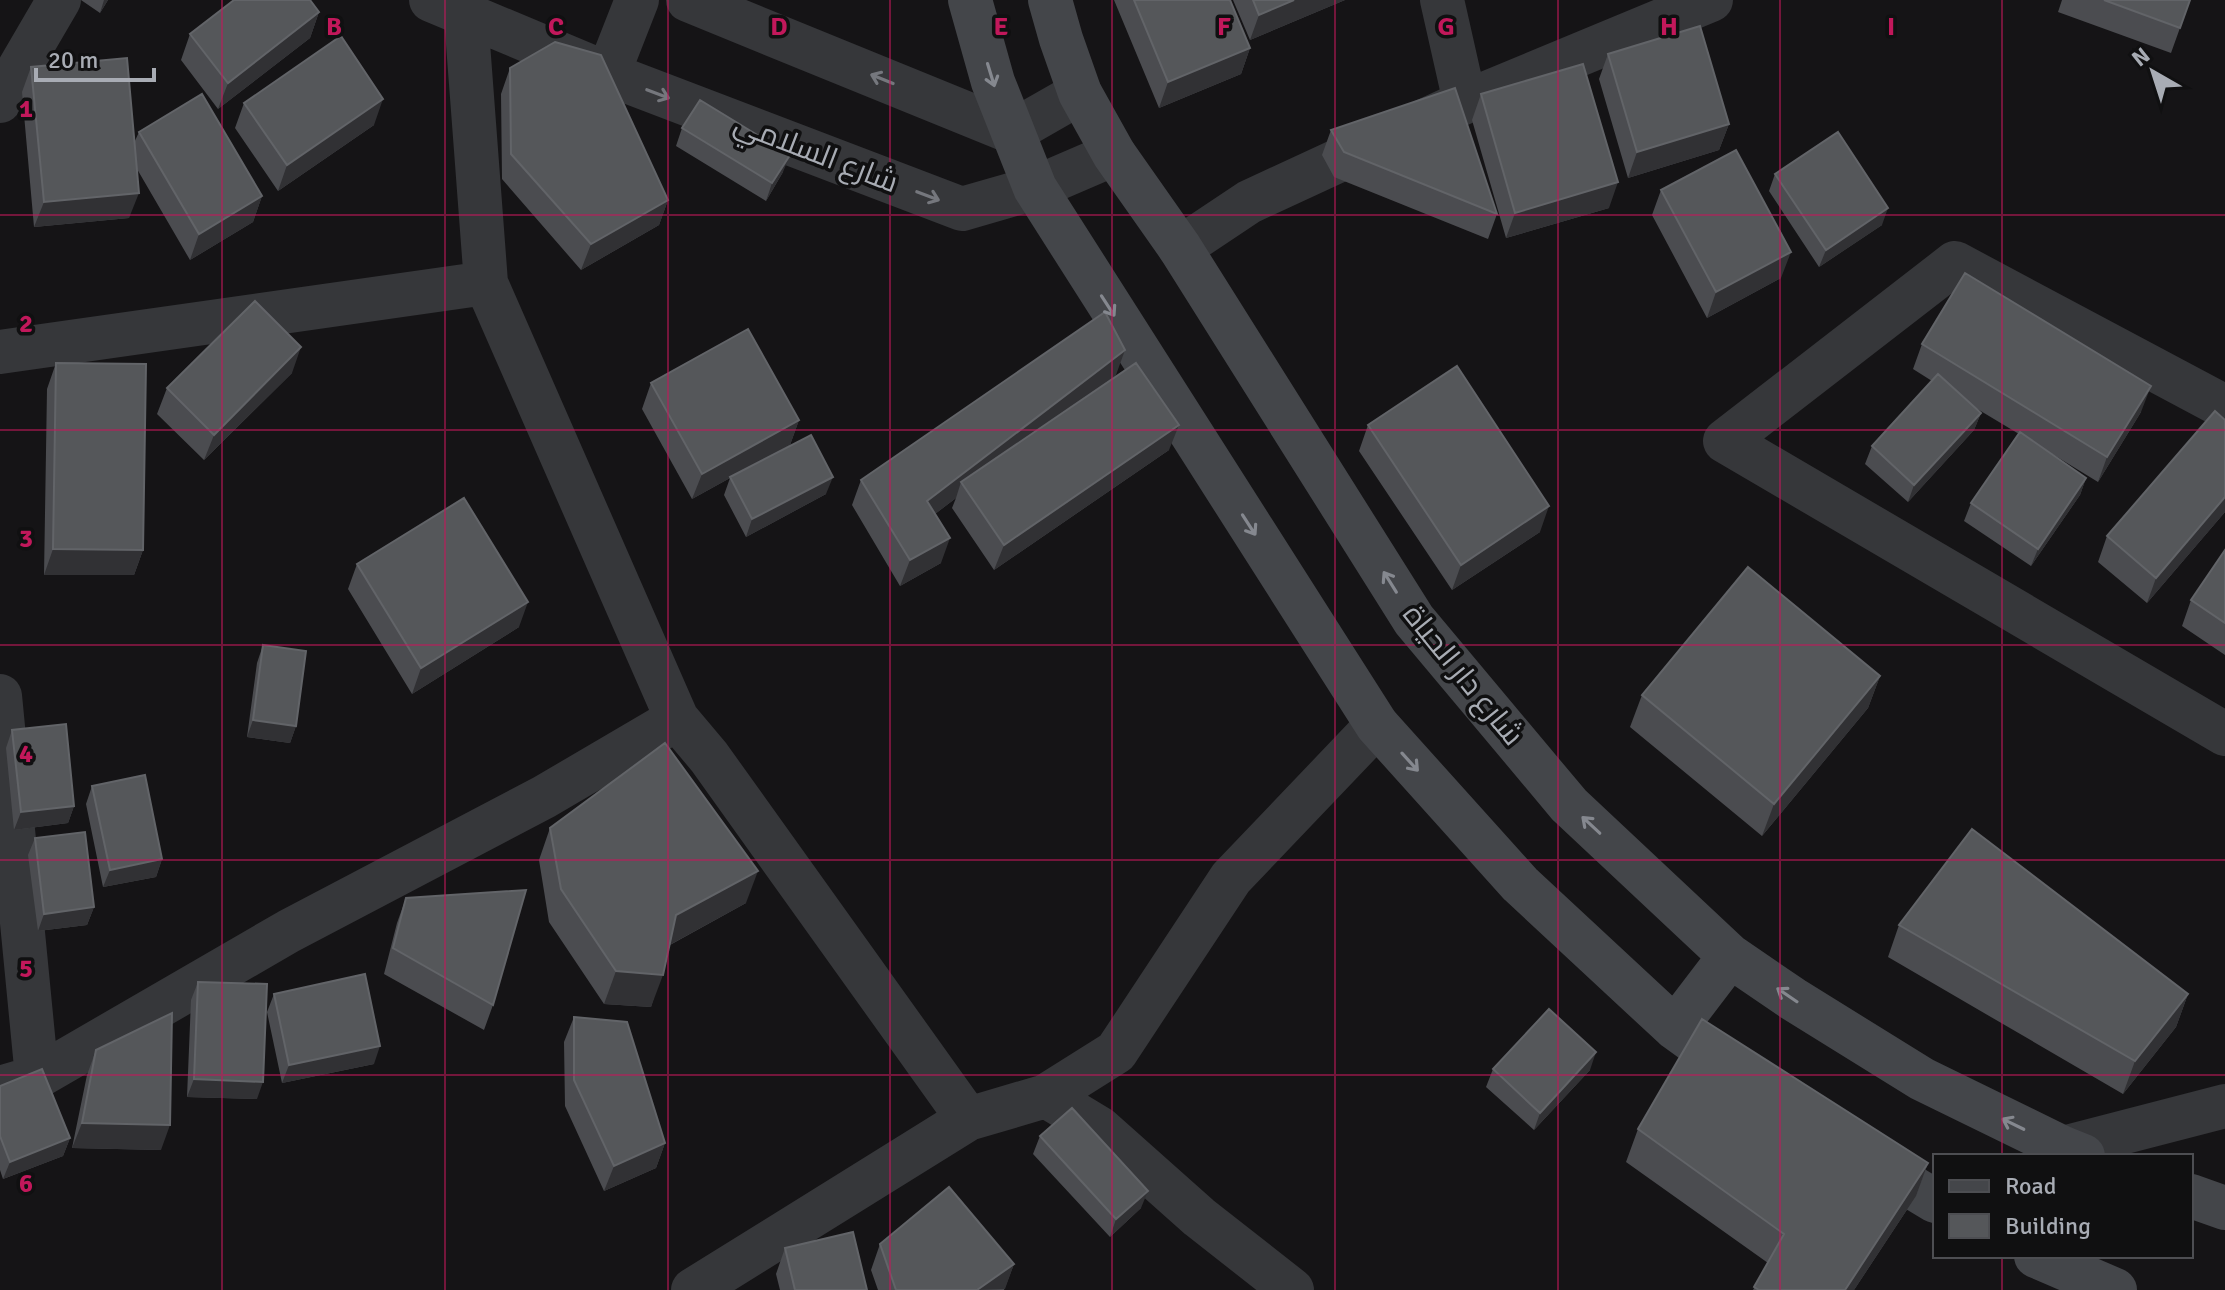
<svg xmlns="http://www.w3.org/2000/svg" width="2225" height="1290" font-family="Signika,Cairo,sans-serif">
  <rect width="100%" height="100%" fill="#151416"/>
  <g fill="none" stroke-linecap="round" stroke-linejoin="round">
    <path stroke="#36373a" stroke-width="44" d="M431 0 608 74 962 209 1035 188 1114 154
      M688 0 1012 132 1080 93
      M1442 0 1465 102
      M608 74 637 0
      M0 101 59 0
      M1180 248 1249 202 1465 102 1711 0
      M0 352 486 283
      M2225 407 1955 263 1725 441 2225 734
      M0 696 37 1077
      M677 719 709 757 968 1119
      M0 1088 37 1077 289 931 544 797 677 719 486 283 466 17
      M1046 1096 1099 1128 1199 1217 1292 1290
      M2063 1148 2225 1106
      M693 1290 968 1119 1046 1096 1116 1052 1231 878 1377 725"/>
    <path stroke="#44464a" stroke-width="44" d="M970 0 993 82 1035 188 1377 725 1520 884 1675 1028 1740 1075
      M1050 0 1061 39 1080 93 1114 154 1180 248 1414 620 1569 805 1730 956 1793 999 1922 1079 2063 1148 2083 1156
      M1675 1028 1730 956
      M1867 1160 1935 1201
      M2191 1196 2225 1208
      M2036 1256 2115 1290"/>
  </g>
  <path fill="#4b4c50" d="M81 0H108L100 13Z
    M1114 0H1230L1250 48 1241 74 1159 108Z
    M1233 0H1345L1250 40Z
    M2062 0H2190L2171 53 2058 12Z
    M319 12 310 38 218 109 181 60 190 34Z
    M1608 54 1729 124 1719 150 1628 178 1599 79Z
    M31 67 134 143 139 132 262 196 253 222 190 260 137 169 129 218 34 227 22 92Z
    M510 68 668 200 659 225 581 270 502 179 501 94Z
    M1481 94 1609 208 1506 238 1472 120Z
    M244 103 374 125 278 191 235 128Z
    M682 128 783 172 766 201 676 146Z
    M1331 130 1497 214 1488 239 1334 177 1322 155Z
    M1775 174 1882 225 1819 267 1769 191Z
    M1661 190 1781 278 1707 318 1652 215Z
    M1922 344 2141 412 2098 482 2049 452 2086 478 2080 495 2031 566 1964 521 1971 503 2019 434 1974 407 1981 413 1974 430 1908 502 1865 464 1872 446 1932 381 1913 369Z
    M56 363 143 550 134 575H44L47 389Z
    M292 373 204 460 157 414 167 388Z
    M1116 375 1099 388 1169 450 994 570 952 508 956 498 935 514 941 563 900 586 852 505 861 480Z
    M651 383 799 420 790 445 759 462 826 494 746 537 724 495 730 478 692 499 642 409Z
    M2225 420V512L2147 603 2098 562 2107 536Z
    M1368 425 1540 532 1452 590 1359 451Z
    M2225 550V655L2182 626 2191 600Z
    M357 564 519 627 412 694 348 589Z
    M263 645 296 726 290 743 247 737 257 663Z
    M1880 676 1868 708 1762 836 1630 727 1642 695Z
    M12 730 74 806 68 823 14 830 6 748Z
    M92 786 162 859 156 877 103 887 86 804Z
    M550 828 746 903 670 945 651 1007 604 1004 549 922 539 860Z
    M35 838 94 907 87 925 38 931 28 855Z
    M406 898 493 1005 484 1030 384 974 397 923Z
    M1899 925 2188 994 2176 1027 2123 1094 1888 957Z
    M198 982 257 1099 187 1097 191 1000Z
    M274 994 374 1064 282 1083 267 1012Z
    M574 1017 665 1143 656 1168 604 1191 565 1106 564 1042Z
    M96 1050 161 1150 72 1148 87 1075Z
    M1493 1069 1590 1070 1534 1130 1486 1087Z
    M0 1086 70 1138 63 1156 3 1179 0 1170Z
    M1638 1129 1928 1163 1916 1196 1854 1290H1753L1768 1263 1626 1162Z
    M1040 1136 1141 1208 1110 1237 1033 1154Z
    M880 1244 1014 1264 1004 1290H878L871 1270Z
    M785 1248 867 1290H780L776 1274Z"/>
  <path fill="#313134" d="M104 0H108L100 13Z
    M1294 0H1345L1250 40 1259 15Z
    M319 12 310 38 218 109 228 83Z
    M1250 48 1241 74 1159 108 1168 82Z
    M383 99 374 125 278 191 287 165Z
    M1729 124 1719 150 1628 178 1637 152Z
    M790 155 783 172 766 201 772 183Z
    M1618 182 1609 208 1506 238 1515 213Z
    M139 193 129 218 34 227 44 202Z
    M262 196 253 222 190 260 199 234Z
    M668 200 659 225 581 270 591 244Z
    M1888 208 1882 225 1819 267 1826 250Z
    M1791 252 1781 278 1707 318 1716 292Z
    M301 347 292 373 204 460 214 435Z
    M1125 350 1116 375 966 490 961 482 956 498 918 527 927 501Z
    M2151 386 2141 412 2098 482 2107 457Z
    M1981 413 1974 430 1908 502 1914 485Z
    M799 420 790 445 692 499 702 474Z
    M1179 425 1169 450 994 570 1004 545Z
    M833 477 826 494 746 537 752 519Z
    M2086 478 2080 495 2031 566 2038 549Z
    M2225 497V512L2147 603 2156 578Z
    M1549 506 1540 532 1452 590 1461 565Z
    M950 538 941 563 900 586 910 560Z
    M53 549 143 550 134 575H44Z
    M528 602 519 627 412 694 421 668Z
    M1880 676 1868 708 1762 836 1774 804Z
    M253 720 296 726 290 743 247 737Z
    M74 806 68 823 14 830 21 812Z
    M162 859 156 877 103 887 110 870Z
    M758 871 746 903 664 948 676 915Z
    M94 907 87 925 38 931 44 914Z
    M616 971 663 975 651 1007 604 1004Z
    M2188 994 2176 1027 2123 1094 2135 1061Z
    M380 1046 374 1064 282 1083 289 1065Z
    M1596 1052 1590 1070 1534 1130 1540 1113Z
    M194 1079 263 1082 257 1099 187 1097Z
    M82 1123 170 1125 161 1150 72 1148Z
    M70 1138 63 1156 3 1179 10 1162Z
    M665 1143 656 1168 604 1191 614 1166Z
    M1928 1163 1916 1196 1854 1290H1845Z
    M1148 1191 1141 1208 1110 1237 1116 1219Z
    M1014 1264 1005 1289 977 1290Z"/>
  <path fill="#55575a" stroke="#626468" stroke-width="2" d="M234 0H310L319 12 228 83 190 34Z
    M1134 0H1230L1250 48 1168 82Z
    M1253 0H1294L1259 15Z
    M2104 0H2190L2180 28Z
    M1700 26 1729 124 1637 152 1608 54Z
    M341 36 383 99 287 165 244 103Z
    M555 42 601 55 668 200 591 244 511 154 510 68Z
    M127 58 139 193 44 202 31 67Z
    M1583 64 1618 182 1515 213 1481 94Z
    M1455 88 1497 214 1344 152 1331 130Z
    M202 94 262 196 199 234 139 132Z
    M700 100 790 155 772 183 682 128Z
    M1838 132 1888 208 1826 250 1775 174Z
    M1736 150 1791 252 1716 292 1661 190Z
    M1965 273 2151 386 2107 457 1922 344Z
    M255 301 301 347 214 435 167 388Z
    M1105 312 1125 350 927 501 950 538 910 560 861 480Z
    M748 329 799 420 702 474 651 383Z
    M56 363 146 364 143 550 53 549Z
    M1136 363 1179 425 1004 545 961 482Z
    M1457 366 1549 506 1461 565 1368 425Z
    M1938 374 1981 413 1914 485 1872 446Z
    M2215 411 2225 420V497L2156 578 2107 536Z
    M2020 432 2086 478 2038 549 1971 503Z
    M811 435 833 477 752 519 730 477Z
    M464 498 528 602 421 668 357 564Z
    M2225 550V623L2191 600Z
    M1748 567 1880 676 1774 804 1642 695Z
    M263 645 306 651 296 726 253 720Z
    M66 724 74 806 21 812 12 730Z
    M665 743 758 871 676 915 663 975 616 971 561 889 550 828Z
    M145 775 162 859 110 870 92 786Z
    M1972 829 2188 994 2135 1061 1899 925Z
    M85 832 94 907 44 914 35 838Z
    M526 890 493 1005 393 948 406 898Z
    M365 974 380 1046 289 1065 274 994Z
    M198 982 267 984 263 1082 194 1079Z
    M1549 1009 1596 1052 1540 1113 1493 1069Z
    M172 1013 170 1125 82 1123 96 1050Z
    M574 1017 627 1022 665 1143 614 1166 574 1080Z
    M1702 1019 1928 1163 1845 1290H1759L1754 1287 1784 1234 1638 1129Z
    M42 1069 70 1138 10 1162 0 1136V1086Z
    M1072 1108 1148 1191 1116 1219 1040 1136Z
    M949 1187 1014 1264 977 1290H896L880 1244Z
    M853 1232 867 1290H795L785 1248Z"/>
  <defs><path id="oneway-shaft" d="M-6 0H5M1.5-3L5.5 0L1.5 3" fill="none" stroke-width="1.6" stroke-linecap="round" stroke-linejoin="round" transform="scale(2)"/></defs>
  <g stroke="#85888f">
    <use href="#oneway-shaft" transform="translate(991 75) rotate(73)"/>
    <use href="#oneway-shaft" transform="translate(1108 306) rotate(57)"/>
    <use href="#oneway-shaft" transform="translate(1249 525) rotate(57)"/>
    <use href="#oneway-shaft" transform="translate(1390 582) rotate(-122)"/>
    <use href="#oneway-shaft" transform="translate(1410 762) rotate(48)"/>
    <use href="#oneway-shaft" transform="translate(1591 825) rotate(-137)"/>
    <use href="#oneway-shaft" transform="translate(1787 995) rotate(-146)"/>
    <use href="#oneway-shaft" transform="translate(2013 1124) rotate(-154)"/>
  </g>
  <g stroke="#75777d">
    <use href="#oneway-shaft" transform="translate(882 79) rotate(-158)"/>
    <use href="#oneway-shaft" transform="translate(658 94) rotate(21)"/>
    <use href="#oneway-shaft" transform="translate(928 196) rotate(21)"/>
  </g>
  <path fill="none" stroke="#c2185b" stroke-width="2" stroke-opacity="0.55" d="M222 0V1290M445 0V1290M668 0V1290M890 0V1290M1112 0V1290M1335 0V1290M1558 0V1290M1780 0V1290M2002 0V1156M0 215H2225M0 430H2225M0 645H2225M0 860H2225M0 1075H2225M2002 1256V1290"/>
  <g text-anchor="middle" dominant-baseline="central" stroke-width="7" stroke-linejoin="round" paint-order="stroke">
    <g font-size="30" fill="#a8acb4" stroke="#101011">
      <text transform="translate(816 153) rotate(21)">شارع السلامي</text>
      <text transform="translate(1463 675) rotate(51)">شارع دار الحياة</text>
    </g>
  </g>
  <g font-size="26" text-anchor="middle" font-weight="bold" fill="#c2185b" stroke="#101011" stroke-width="7" stroke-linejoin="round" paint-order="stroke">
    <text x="334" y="35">B</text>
    <text x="556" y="35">C</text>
    <text x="779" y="35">D</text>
    <text x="1001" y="35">E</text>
    <text x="1224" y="35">F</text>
    <text x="1446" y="35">G</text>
    <text x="1669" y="35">H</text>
    <text x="1891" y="35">I</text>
    <text x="26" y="117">1</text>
    <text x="26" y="332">2</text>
    <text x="26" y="547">3</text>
    <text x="26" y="762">4</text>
    <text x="26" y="977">5</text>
    <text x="26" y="1192">6</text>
  </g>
  <rect x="1933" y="1154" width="260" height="104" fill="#101011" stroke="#4d4e52" stroke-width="2"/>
  <rect x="1949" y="1180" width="40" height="12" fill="#44464a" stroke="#4d4e52" stroke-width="2"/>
  <text x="2005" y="1194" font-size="24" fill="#a8acb4">Road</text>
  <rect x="1949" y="1214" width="40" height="24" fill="#55575a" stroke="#4d4e52" stroke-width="2"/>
  <text x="2005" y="1234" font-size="24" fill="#a8acb4">Building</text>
  <g transform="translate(2153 72) rotate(321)" stroke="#101011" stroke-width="6" paint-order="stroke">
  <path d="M0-6L14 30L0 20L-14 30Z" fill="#a8acb4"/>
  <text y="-12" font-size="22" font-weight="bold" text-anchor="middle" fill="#a8acb4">N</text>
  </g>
  <path d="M36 68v12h118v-12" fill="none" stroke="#a8acb4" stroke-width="4"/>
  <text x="48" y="68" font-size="24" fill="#a8acb4" stroke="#101011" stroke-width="6" paint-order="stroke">20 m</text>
</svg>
